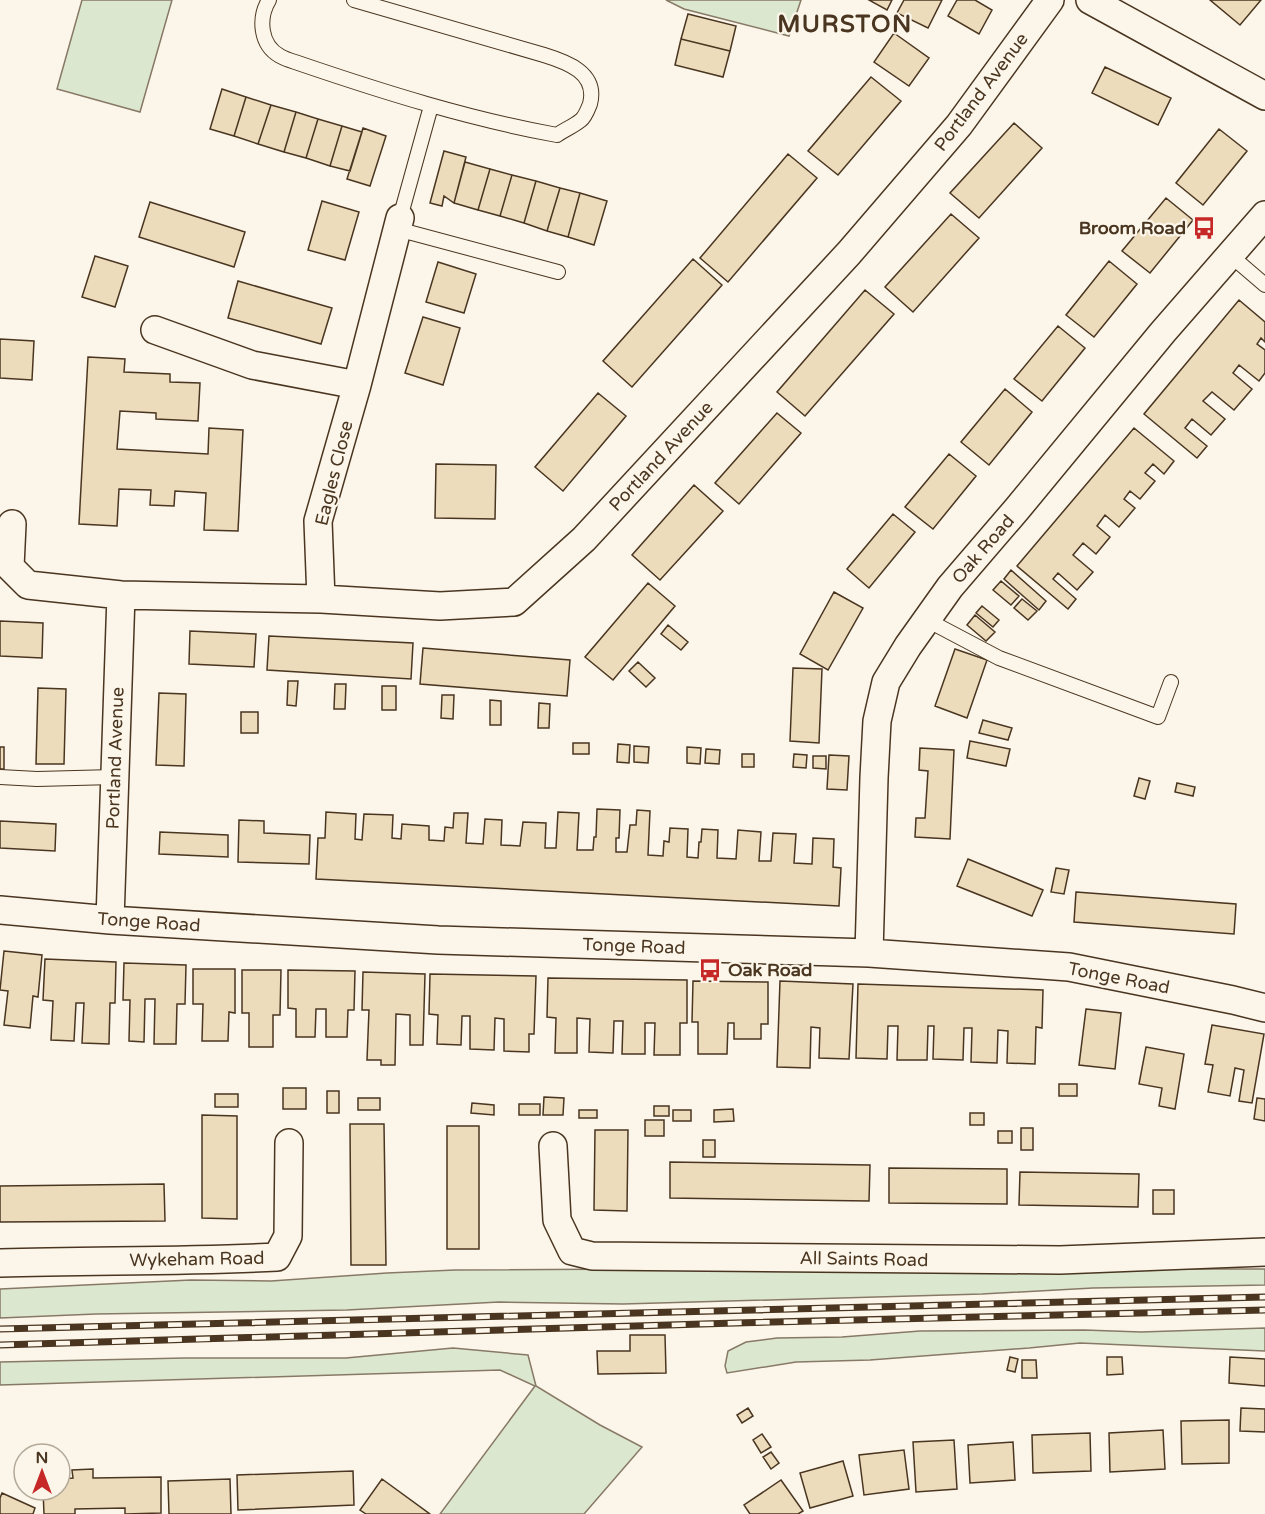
<svg xmlns="http://www.w3.org/2000/svg" width="1265" height="1514" font-family="'Varela Round',sans-serif">
  <rect width="100%" height="100%" fill="#fbf6e9"/>
  <path fill="#dce7d0" stroke="#887966" stroke-width="1.5" d="M82 0H172L140 112 57 89Z
    M666 0H801L789 36 684 9Z
    M786 1268 874 1269 974 1273H1069L1173 1269H1265V1285L1093 1288 982 1294 623 1304 499 1302 347 1310 96 1314 0 1318V1289L191 1280 271 1281 387 1273 455 1270Z
    M1265 1328V1351L1080 1343 1029 1348 870 1360 796 1362 727 1373 725 1366 728 1351 746 1342 777 1338 842 1337 920 1331 1084 1330 1141 1332Z
    M453 1348 528 1355 536 1386 600 1425 642 1447 584 1514H440L535 1386 500 1370 0 1385V1362L185 1358H346Z"/>
  <path fill="#ecdcbc" stroke="#4a3520" stroke-width="1.5" d="M869 0H892L887 10Z
    M904 0H942L928 28 897 13Z
    M957 0H975L992 10 979 34 948 16Z
    M1210 0H1261L1240 25Z
    M688 14 736 26 730 51 681 39Z
    M894 33 929 58 909 86 874 62Z
    M681 39 730 51 723 77 675 65Z
    M1105 67 1171 98 1158 125 1092 93Z
    M871 77 901 101 838 175 808 151Z
    M222 89 246 97 234 136 210 129Z
    M246 97 271 105 258 144 234 136Z
    M271 105 296 112 284 152 258 144Z
    M296 112 318 119 306 158 284 152Z
    M318 119 342 126 330 166 306 158Z
    M1014 123 1042 148 979 218 950 193Z
    M342 126 362 132 350 171 330 166Z
    M363 128 386 136 370 186 347 179Z
    M1219 129 1247 151 1203 205 1176 183Z
    M444 151 466 157 454 203 444 196 442 206 430 203Z
    M788 154 817 178 728 282 700 258Z
    M465 162 490 169 478 210 454 203Z
    M490 169 512 175 500 216 478 210Z
    M512 175 536 181 524 223 500 216Z
    M536 181 560 188 547 231 524 223Z
    M560 188 580 193 568 237 547 231Z
    M580 193 607 201 594 245 568 237Z
    M1166 198 1193 220 1150 273 1122 251Z
    M322 201 359 212 345 260 308 250Z
    M150 202 245 232 234 267 139 237Z
    M951 214 979 238 913 312 885 287Z
    M95 256 128 266 115 307 82 297Z
    M693 259 722 285 632 387 603 361Z
    M1109 261 1137 284 1094 337 1066 315Z
    M438 262 476 274 464 313 426 302Z
    M238 281 332 308 321 344 228 318Z
    M865 290 894 314 805 416 777 392Z
    M1239 300 1265 322V342L1261 338 1257 344 1265 350V373L1259 381 1239 365 1233 373 1252 389 1234 410 1212 392 1203 401 1225 419 1211 435 1192 419 1185 428 1207 446 1197 458 1144 414Z
    M423 317 460 328 443 385 405 373Z
    M1058 326 1085 348 1042 401 1014 379Z
    M0 339 34 341 32 380 0 378Z
    M88 357 125 359 124 372 170 374V382L200 383 198 421 156 419V413L120 411 117 449 208 454 209 428 243 430 238 531 204 530 206 493 175 491 174 506 150 505 151 490 119 489 117 526 79 524Z
    M1005 389 1032 412 989 465 961 442Z
    M598 393 626 416 563 491 535 467Z
    M777 413 801 433 739 504 715 483Z
    M1134 428 1174 461 1164 474 1153 464 1145 473 1155 481 1140 499 1130 491 1124 499 1135 508 1119 527 1105 515 1097 526 1110 537 1096 554 1083 543 1073 555 1093 572 1077 590 1058 573 1053 579 1076 599 1068 609 1017 566Z
    M949 454 976 476 933 529 905 507Z
    M436 464 496 465 495 519 435 518Z
    M694 485 723 511 660 580 632 555Z
    M893 514 915 532 869 588 847 569Z
    M1011 570 1046 601 1039 610 1004 579Z
    M1001 581 1019 596 1011 605 993 590Z
    M648 583 675 606 613 680 585 657Z
    M834 592 863 608 828 670 800 654Z
    M1022 599 1037 611 1028 620 1014 608Z
    M982 606 999 620 993 627 976 613Z
    M975 615 995 632 986 641 967 625Z
    M0 621 43 623 42 658 0 656Z
    M668 625 688 642 681 650 661 634Z
    M190 631 256 634 254 667 189 664Z
    M269 636 413 643 411 679 267 670Z
    M423 648 570 660 567 696 420 684Z
    M955 649 987 660 967 718 935 706Z
    M638 662 655 678 646 687 629 671Z
    M793 668 822 669 819 743 790 741Z
    M288 681H298L296 706 287 705Z
    M335 684H346L345 709H334Z
    M382 686H396V710H382Z
    M38 688 66 689 64 764H36Z
    M159 693 186 694 184 766 156 765Z
    M442 695H454L453 719 441 718Z
    M490 700 501 701V725H490Z
    M539 703 550 704 549 728H538Z
    M241 712H258V733H241Z
    M983 720 1012 728 1008 740 979 733Z
    M970 741 1010 749 1006 766 967 758Z
    M573 743H589V754H573Z
    M618 744 630 745 629 763 617 762Z
    M634 746 649 747 648 763 634 762Z
    M0 747H4V769H0Z
    M687 747 701 748 700 764 687 763Z
    M920 748 954 750 950 839 915 837 916 818H925L928 771 919 770Z
    M706 749 720 750 719 764 705 763Z
    M742 754H754V767H742Z
    M794 754 807 755 806 768 793 767Z
    M829 755 849 756 847 790 827 789Z
    M813 756H826V769L813 768Z
    M1139 778 1150 781 1145 799 1134 796Z
    M1177 783 1195 787 1193 796 1175 792Z
    M597 809 620 810 619 838H616V852H627L630 825H636L637 810 650 811 648 855 663 856 664 841 669 842 670 828 688 829 687 857 698 858 699 842H701L702 829 718 830 717 858 736 859 738 830 761 832 759 861H771L773 833 796 834 794 863 812 864 813 838 834 839 833 867 841 868 839 906 316 879 318 838H325L326 812 356 814 355 839 362 840 364 814 393 815 392 838 401 839 402 824 429 826V840L444 841 445 827 453 828 454 813H468L466 843 483 844 485 819 502 820 501 845 520 846 523 822 546 823 545 848H556L558 812 579 813 577 850H593L594 837H596Z
    M239 820 264 821V833L310 835 309 864 238 862Z
    M0 821 56 824 55 851 0 848Z
    M160 832 228 835V857L159 854Z
    M968 859 1043 890 1032 916 957 886Z
    M1056 868 1069 870 1064 894 1051 892Z
    M1076 892 1236 904 1234 934 1074 922Z
    M4 951 42 955 38 997 33 996 30 1028 4 1025 8 991 0 990Z
    M45 959 116 962 115 1003H110L109 1044 82 1043 84 1003H76L74 1041 51 1040 53 1001 43 1000Z
    M124 963 186 965 185 1004H177L176 1044H154L155 999H145L144 1042 129 1041 130 1000H123Z
    M193 969H235V1013L229 1012 228 1041H202L203 1004H193Z
    M242 970H281L280 1015H273V1047H249V1013H242Z
    M288 970 355 971 354 1010H348L347 1037H326V1009H316L315 1037H296V1009L288 1008Z
    M363 972 425 974 423 1045H410V1015L396 1014 395 1065H381V1060H367L369 1010H362Z
    M430 974 536 976 534 1034H529V1052L504 1051V1019L495 1018 494 1050 470 1049V1016H462L461 1045 437 1044 438 1015 429 1014Z
    M548 978 687 980V1023H680V1055H654L655 1023H645V1054H622L623 1021H614L613 1053 589 1052 590 1019 577 1018V1053H555L556 1018 547 1017Z
    M693 981 768 982V1024H761V1039H734V1023H728L727 1054H698V1022H692Z
    M780 981 853 984 849 1059 819 1058 820 1028 811 1027 810 1068 777 1067Z
    M858 984 1043 990 1042 1028 1036 1027 1035 1064 1007 1063 1008 1031 998 1030 997 1063 971 1062 972 1028H964L963 1060 933 1059 934 1026H928L927 1060H897L898 1026H888L887 1059 856 1058Z
    M1086 1009 1121 1013 1115 1069 1079 1065Z
    M1212 1025 1264 1034 1252 1103 1239 1101 1244 1070 1235 1068 1230 1096 1208 1092 1213 1065 1205 1064Z
    M1146 1047 1184 1054 1175 1109 1159 1106 1162 1088 1139 1084Z
    M1059 1084H1077V1096H1059Z
    M283 1088H306V1109H283Z
    M327 1091H339V1113H327Z
    M215 1094H238V1107H215Z
    M544 1097 564 1098 563 1115H543Z
    M358 1098H380V1110H358Z
    M1257 1098 1265 1099V1121L1254 1119Z
    M472 1103 494 1105V1115L471 1113Z
    M519 1104H540V1115H519Z
    M654 1106H669V1116H654Z
    M733 1109 734 1121 714 1122V1110Z
    M579 1110H597V1118H579Z
    M673 1110H691V1121H673Z
    M970 1113H984V1125H970Z
    M202 1115 237 1116V1219L202 1218Z
    M645 1120H664V1136H645Z
    M350 1124H384L386 1265H351Z
    M447 1126H479V1249H447Z
    M1021 1128H1033V1150H1021Z
    M595 1130H628L627 1211 594 1210Z
    M998 1131H1012V1143H998Z
    M703 1140H715V1157H703Z
    M670 1162 870 1165 869 1201 670 1198Z
    M889 1168 1007 1169V1204L889 1203Z
    M1020 1172 1139 1174 1138 1207 1019 1205Z
    M164 1184 165 1221 0 1222V1186Z
    M1153 1190H1174V1214H1153Z
    M630 1335H665L666 1373 598 1374 597 1351H630Z
    M1010 1357 1018 1359 1015 1372 1007 1370Z
    M1107 1357H1122L1123 1374 1107 1375Z
    M1230 1357 1265 1359V1386L1229 1383Z
    M1022 1360H1036L1037 1378H1022Z
    M748 1408 753 1416 742 1423 737 1415Z
    M1241 1408 1265 1409V1432L1240 1431Z
    M1229 1420V1463L1182 1464 1181 1421Z
    M1163 1430 1165 1469 1110 1472 1109 1433Z
    M1090 1433 1091 1471 1033 1473 1032 1435Z
    M762 1434 771 1447 761 1453 753 1440Z
    M954 1440 957 1489 916 1492 913 1442Z
    M1013 1442 1015 1480 970 1483 968 1445Z
    M904 1450 909 1489 864 1495 859 1455Z
    M771 1452 779 1463 771 1469 763 1457Z
    M843 1461 853 1496 810 1508 800 1473Z
    M93 1469V1478L161 1477V1513L125 1514V1508L75 1509V1514H44L43 1490H60V1479L73 1478 72 1470Z
    M353 1471 354 1505 238 1510 237 1475Z
    M230 1479 231 1514H169L168 1481Z
    M382 1479 430 1514H366L360 1510Z
    M781 1480 803 1511 798 1514H750L744 1505Z
    M2 1493 35 1508 33 1514H0V1498Z"/>
  <g fill="none" stroke-linecap="round" stroke-linejoin="round">
    <g stroke="#4a3520" stroke-width="16">
      <path id="service" d="M269 0C258 18 260 45 280 56 285 59 292 61 298 63 383 92 469 119 557 135 564 130 574 126 581 120 585 117 588 109 590 104 598 73 567 62 544 55L354 0
        M400 218 431 106
        M397 229 558 272
        M1230 255 1265 285
        M927 620 999 658 1158 717 1171 682
        M0 777 37 779 114 777"/>
    </g>
    <g stroke="#4a3520" stroke-width="30">
      <path id="minor" d="M1090 0 1265 96
        M155 330 252 365 357 385
        M12 524 10 567 28 585 121 595 321 599 440 606 514 602 584 539 849 253 959 125 1050 0
        M321 599 318 521 357 385 400 218
        M0 910 110 920 438 940 869 953 1069 967 1233 1000 1265 1008
        M110 920 121 595
        M869 953 874 778 877 721 886 682 908 646 950 587 1017 509 1163 332 1265 215
        M553 1146 557 1220 572 1251 592 1256 1060 1260 1265 1252
        M0 1263C92 1260 185 1262 277 1257L288 1236 289 1143"/>
    </g>
    <use href="#service" stroke="#fbf6e9" stroke-width="14"/>
    <use href="#minor" stroke="#fbf6e9" stroke-width="27"/>
    <g stroke="#4a3520" stroke-width="7">
      <path id="rail" d="M0 1329 1265 1297
        M0 1345 736 1323 1265 1310"/>
    </g>
    <use href="#rail" stroke="#fbf6e9" stroke-width="4.5" stroke-dasharray="14" stroke-linecap="butt"/>
  </g>
  <defs>
    <g id="bus-bare" transform="scale(1.8)"><path d="M-5-6H5V4H4V6H2V4H-2V6H-4V4H-5ZM-3.5-4V0h7V-4ZM-3.5 1.2v1.5H-2V1.2ZM2 1.2v1.5H3.5V1.2Z" fill="#c62828" stroke="#fbf6e9" stroke-width="2.5" paint-order="stroke"/></g>
  </defs>
  <g fill-rule="evenodd">
    <use href="#bus-bare" x="1204" y="228"/>
    <use href="#bus-bare" x="710" y="970"/>
  </g>
  <g text-anchor="middle" dominant-baseline="central" stroke-width="4.5" stroke-linejoin="round" paint-order="stroke">
    <g font-size="18" fill="#4a3520" stroke="#fbf6e9">
      <text transform="translate(981 92) rotate(-53)">Portland Avenue</text>
      <text transform="translate(661 456) rotate(-47)">Portland Avenue</text>
      <text transform="translate(334 473) rotate(-76)">Eagles Close</text>
      <text transform="translate(983 549) rotate(-49)">Oak Road</text>
      <text transform="translate(115 758) rotate(-88)">Portland Avenue</text>
      <text transform="translate(149 922) rotate(4)">Tonge Road</text>
      <text transform="translate(634 946) rotate(2)">Tonge Road</text>
      <text transform="translate(1119 978) rotate(11)">Tonge Road</text>
      <text transform="translate(197 1259) rotate(-1)">Wykeham Road</text>
      <text transform="translate(864 1259) rotate(1)">All Saints Road</text>
    </g>
    <g font-size="18" font-weight="bold" fill="#4a3520" stroke="#fbf6e9" text-anchor="end">
      <text x="1186" y="228">Broom Road</text>
      <text x="728" y="970" text-anchor="start">Oak Road</text>
    </g>
    <g font-size="24" font-weight="bold" letter-spacing="1.5" fill="#4a3520" stroke="#fbf6e9">
      <text x="845" y="24">MURSTON</text>
    </g>
  </g>
  <g transform="translate(42 1472)"><circle r="28" fill="#fbf6e9" stroke="#b4a999" stroke-width="1.5"/>
  <path d="M0-4.5L10 22L0 15L-10 22Z" fill="#c62828"/>
  <text y="-9" font-size="16" font-weight="bold" text-anchor="middle" fill="#4a3520">N</text>
  </g>
</svg>
